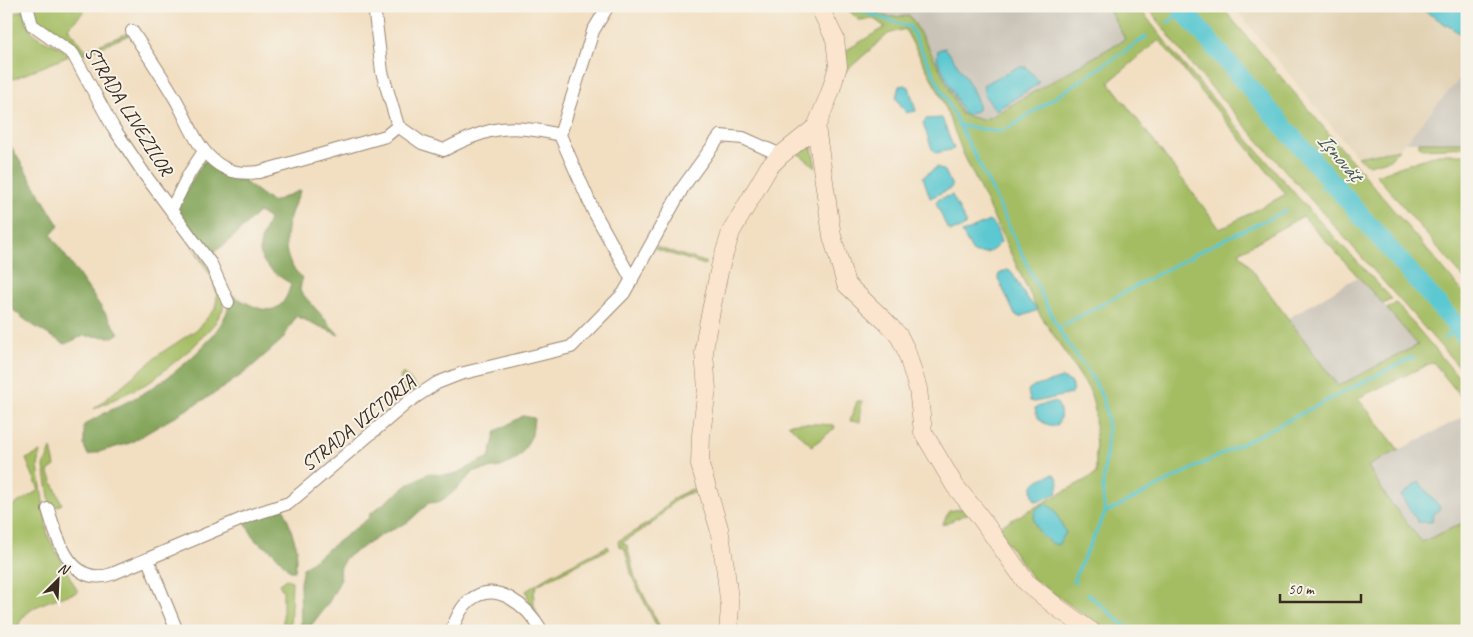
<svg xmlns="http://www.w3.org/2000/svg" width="1473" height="637" font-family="Caveat,sans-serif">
  <rect width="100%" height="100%" fill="#f7f3e8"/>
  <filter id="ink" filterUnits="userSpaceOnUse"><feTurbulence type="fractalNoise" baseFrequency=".02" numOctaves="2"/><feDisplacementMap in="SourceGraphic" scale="10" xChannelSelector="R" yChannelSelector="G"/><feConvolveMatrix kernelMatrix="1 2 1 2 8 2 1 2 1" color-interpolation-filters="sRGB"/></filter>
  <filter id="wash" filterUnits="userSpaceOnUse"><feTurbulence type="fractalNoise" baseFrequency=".0096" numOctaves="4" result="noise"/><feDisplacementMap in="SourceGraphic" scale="20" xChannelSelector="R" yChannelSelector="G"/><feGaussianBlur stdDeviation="1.12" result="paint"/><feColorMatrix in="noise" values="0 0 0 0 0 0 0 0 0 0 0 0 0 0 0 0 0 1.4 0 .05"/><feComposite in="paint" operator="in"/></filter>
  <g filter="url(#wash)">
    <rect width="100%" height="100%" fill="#f2dfc2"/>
    <path fill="#e2d2b4" d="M1233 6H1417L1467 38V70L1399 149 1357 157Z"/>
    <path fill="#c9c3b8" d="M867 6H1107L1126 39 991 117 982 120 961 114 938 65 910 16 887 17Z
      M1467 70V142H1405Z
      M1359 276 1419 345 1338 386 1287 319Z
      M1467 415V521L1422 543 1387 498 1368 466Z"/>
    <path fill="#a4bd64" stroke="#707441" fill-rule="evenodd" d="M31 6H68L73 10 77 6H89L68 28 86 50 128 33 129 35 79 56 40 29Z
      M844 6H867L887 17 910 16 938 65 961 114 982 120 991 117 1125 39 1107 6H1138L1181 62 1310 211 1392 299 1383 304 1303 216 1239 252 1338 386 1418 345 1387 309 1396 303 1467 387V404L1433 362 1358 398 1399 450 1368 466 1387 498 1422 542 1463 523 1467 528V631H1106L1032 578 997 528 1096 474 1095 410 1090 391 1039 313 963 153 940 94 905 29 888 34 845 72V51L885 27 874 19 859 20ZM1159 40 1286 194 1220 229 1109 82Z
      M1147 6H1221L1467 297V376L1189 62Z
      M23 10C32 49 50 34 69 56L6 82V16Z
      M1419 142H1467V147L1423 149 1419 146Z
      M808 145 812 148 816 167 795 151 802 146Z
      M1399 149 1391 159 1369 165 1357 157Z
      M1438 154H1467V282L1376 175Z
      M192 246 211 270 223 298V309L215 323 193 347 150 382 94 409 161 353 196 330 215 309 217 298 214 281Z
      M656 247 705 262V265L655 249Z
      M403 373 418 388 411 394 405 391 400 377Z
      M857 401H862L860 422 850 421Z
      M799 423 834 425 835 428 812 446 788 424Z
      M51 448 55 466 48 471 62 504 51 509 44 466Z
      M41 452 38 466 48 536 78 592C57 599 21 605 17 631H6V510L39 490 26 459Z
      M692 489 699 491 698 493C677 490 665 514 650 525 641 531 631 537 622 543L627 545 635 578 662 631H659L632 577 625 549 619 546 618 541 650 522 675 497Z
      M965 508 971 512 942 525 949 511Z
      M608 546 609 549 537 585C529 601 537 614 544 629L534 615 526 591 549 576Z
      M286 579 292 581 290 631H283V591L279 584Z"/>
    <path fill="#83a45a" stroke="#5f673c" d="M6 138 59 226 51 235 119 333 113 337 83 336 65 344C44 332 23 321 6 303Z
      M208 160 235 179 245 178 246 183 272 202 301 190C288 216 274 255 302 277L300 291 339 335 296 316 283 339 247 371 220 390 130 443 88 455 84 446V425C107 410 133 401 155 386 181 369 233 327 230 294 256 308 280 325 291 284 278 275 258 265 260 246 261 237 266 228 269 219L259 212 227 243 210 255 175 209 203 162Z
      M523 416 534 418 532 435 521 455 517 459 501 467 475 471 450 495 439 502 429 503 408 522 383 534 345 558 339 571 341 579 329 602 307 631H301L300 583 303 568 369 518 370 514 409 484 429 473C461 480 462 466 489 458L496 431Z
      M284 508 297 548 295 571H290L272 551 256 541 245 523Z"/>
    <path fill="#5bc8d1" stroke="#4b7978" d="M1417 6H1467V38Z
      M945 48C953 57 982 99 978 110L967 115 963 113 937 59 938 50Z
      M1018 67H1026L1038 80V84L996 110 985 96 983 85Z
      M905 85 909 87 916 111 906 113 896 98 899 86Z
      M942 118 954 149 936 153 932 149 923 123 926 119Z
      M937 167 945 171 952 186 950 189 930 198 923 177Z
      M952 195 966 223 964 227 951 231 947 228 936 203 939 199Z
      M989 221 996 227 1001 242C992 252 986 256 973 252L962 233Z
      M1007 270 1011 271 1026 297 1038 310 1020 317 1015 315 998 278 999 274Z
      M1062 378 1071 382 1073 392 1071 394 1035 402 1030 401 1028 391 1030 388Z
      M1051 402 1057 403C1061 409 1062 419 1057 425 1046 427 1036 420 1035 408Z
      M1053 474 1057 477 1059 483 1057 493 1042 500 1035 501C1027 483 1037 480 1053 474Z
      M1417 483H1420L1439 506 1440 509 1433 515 1432 522H1418L1401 496Z
      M1046 504 1054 509 1066 533 1058 545C1040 542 1021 510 1046 504Z"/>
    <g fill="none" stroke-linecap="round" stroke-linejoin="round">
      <path stroke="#5bc8d1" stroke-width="3" d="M853 6 857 10 910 27 959 125 999 132 1012 126 1146 37
        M1168 22 1184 12
        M959 125C995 191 1023 260 1057 326 1070 351 1094 373 1103 400 1116 437 1097 476 1105 513
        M1321 189 1331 182
        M1058 328 1214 244 1285 211
        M1444 338 1459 329
        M1076 583 1073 581 1105 513 1413 357
        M1088 594 1131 631"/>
      <path stroke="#5bc8d1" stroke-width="19" d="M1179 6 1467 338"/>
    </g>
  </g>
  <g filter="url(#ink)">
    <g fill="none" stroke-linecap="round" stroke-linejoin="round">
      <g stroke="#968470" stroke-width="14">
        <path id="street" d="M27 6 32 25 73 54 113 127 145 175 211 264 228 302
          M374 6 382 72 398 126 422 143 444 150C489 126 512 123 560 135
          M608 6 593 31 560 135 593 210 632 280
          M132 31C147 54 162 76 176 100 188 121 197 150 218 164 231 173 243 174 259 172L386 136 398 126
          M171 210 189 174 204 151
          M48 509C57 539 71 588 112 574L249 516 289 503 408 402 437 383 460 374 571 347 624 293 683 187 720 136 743 138 781 155
          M148 560 177 631
          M451 631C456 620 460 608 469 601 496 578 528 607 542 631"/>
      </g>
      <g stroke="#968470" stroke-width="19">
        <path id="secondary" d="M819 6 835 39 838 66 830 93 816 127 832 236 846 284 885 321 899 336 906 350 918 389 923 432 955 486 978 514 1026 582 1059 609 1091 631
          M728 631 730 608 725 566 719 528 700 465 701 435 707 389 704 353 706 335 720 267 731 232 769 167 781 155 816 127"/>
      </g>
      <use href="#street" stroke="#fff" stroke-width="12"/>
      <use href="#secondary" stroke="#fbe5cf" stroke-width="18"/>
    </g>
  </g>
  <g text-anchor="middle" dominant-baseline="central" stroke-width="4" stroke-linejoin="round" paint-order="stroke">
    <g font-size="20" fill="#3b2a1e" stroke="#f7f3e8">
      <text transform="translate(129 111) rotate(58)">STRADA LIVEZILOR</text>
      <text transform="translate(358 423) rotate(-39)">STRADA VICTORIA</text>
    </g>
    <g font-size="21" font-style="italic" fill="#455954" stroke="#f7f3e8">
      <text transform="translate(1340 157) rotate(49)">Ișnovăț</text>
    </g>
  </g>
  <rect width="1473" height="637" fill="none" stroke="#f7f3e8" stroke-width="25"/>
  <g transform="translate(58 580) rotate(24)" stroke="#f7f3e8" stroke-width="4" paint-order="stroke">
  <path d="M0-4L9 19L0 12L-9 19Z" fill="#3b2a1e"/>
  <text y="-8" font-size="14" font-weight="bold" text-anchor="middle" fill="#3b2a1e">N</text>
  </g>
  <path d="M1280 594v8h81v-8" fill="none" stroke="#3b2a1e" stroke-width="2.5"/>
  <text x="1288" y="594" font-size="15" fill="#3b2a1e" stroke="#f7f3e8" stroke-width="4" paint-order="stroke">50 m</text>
</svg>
